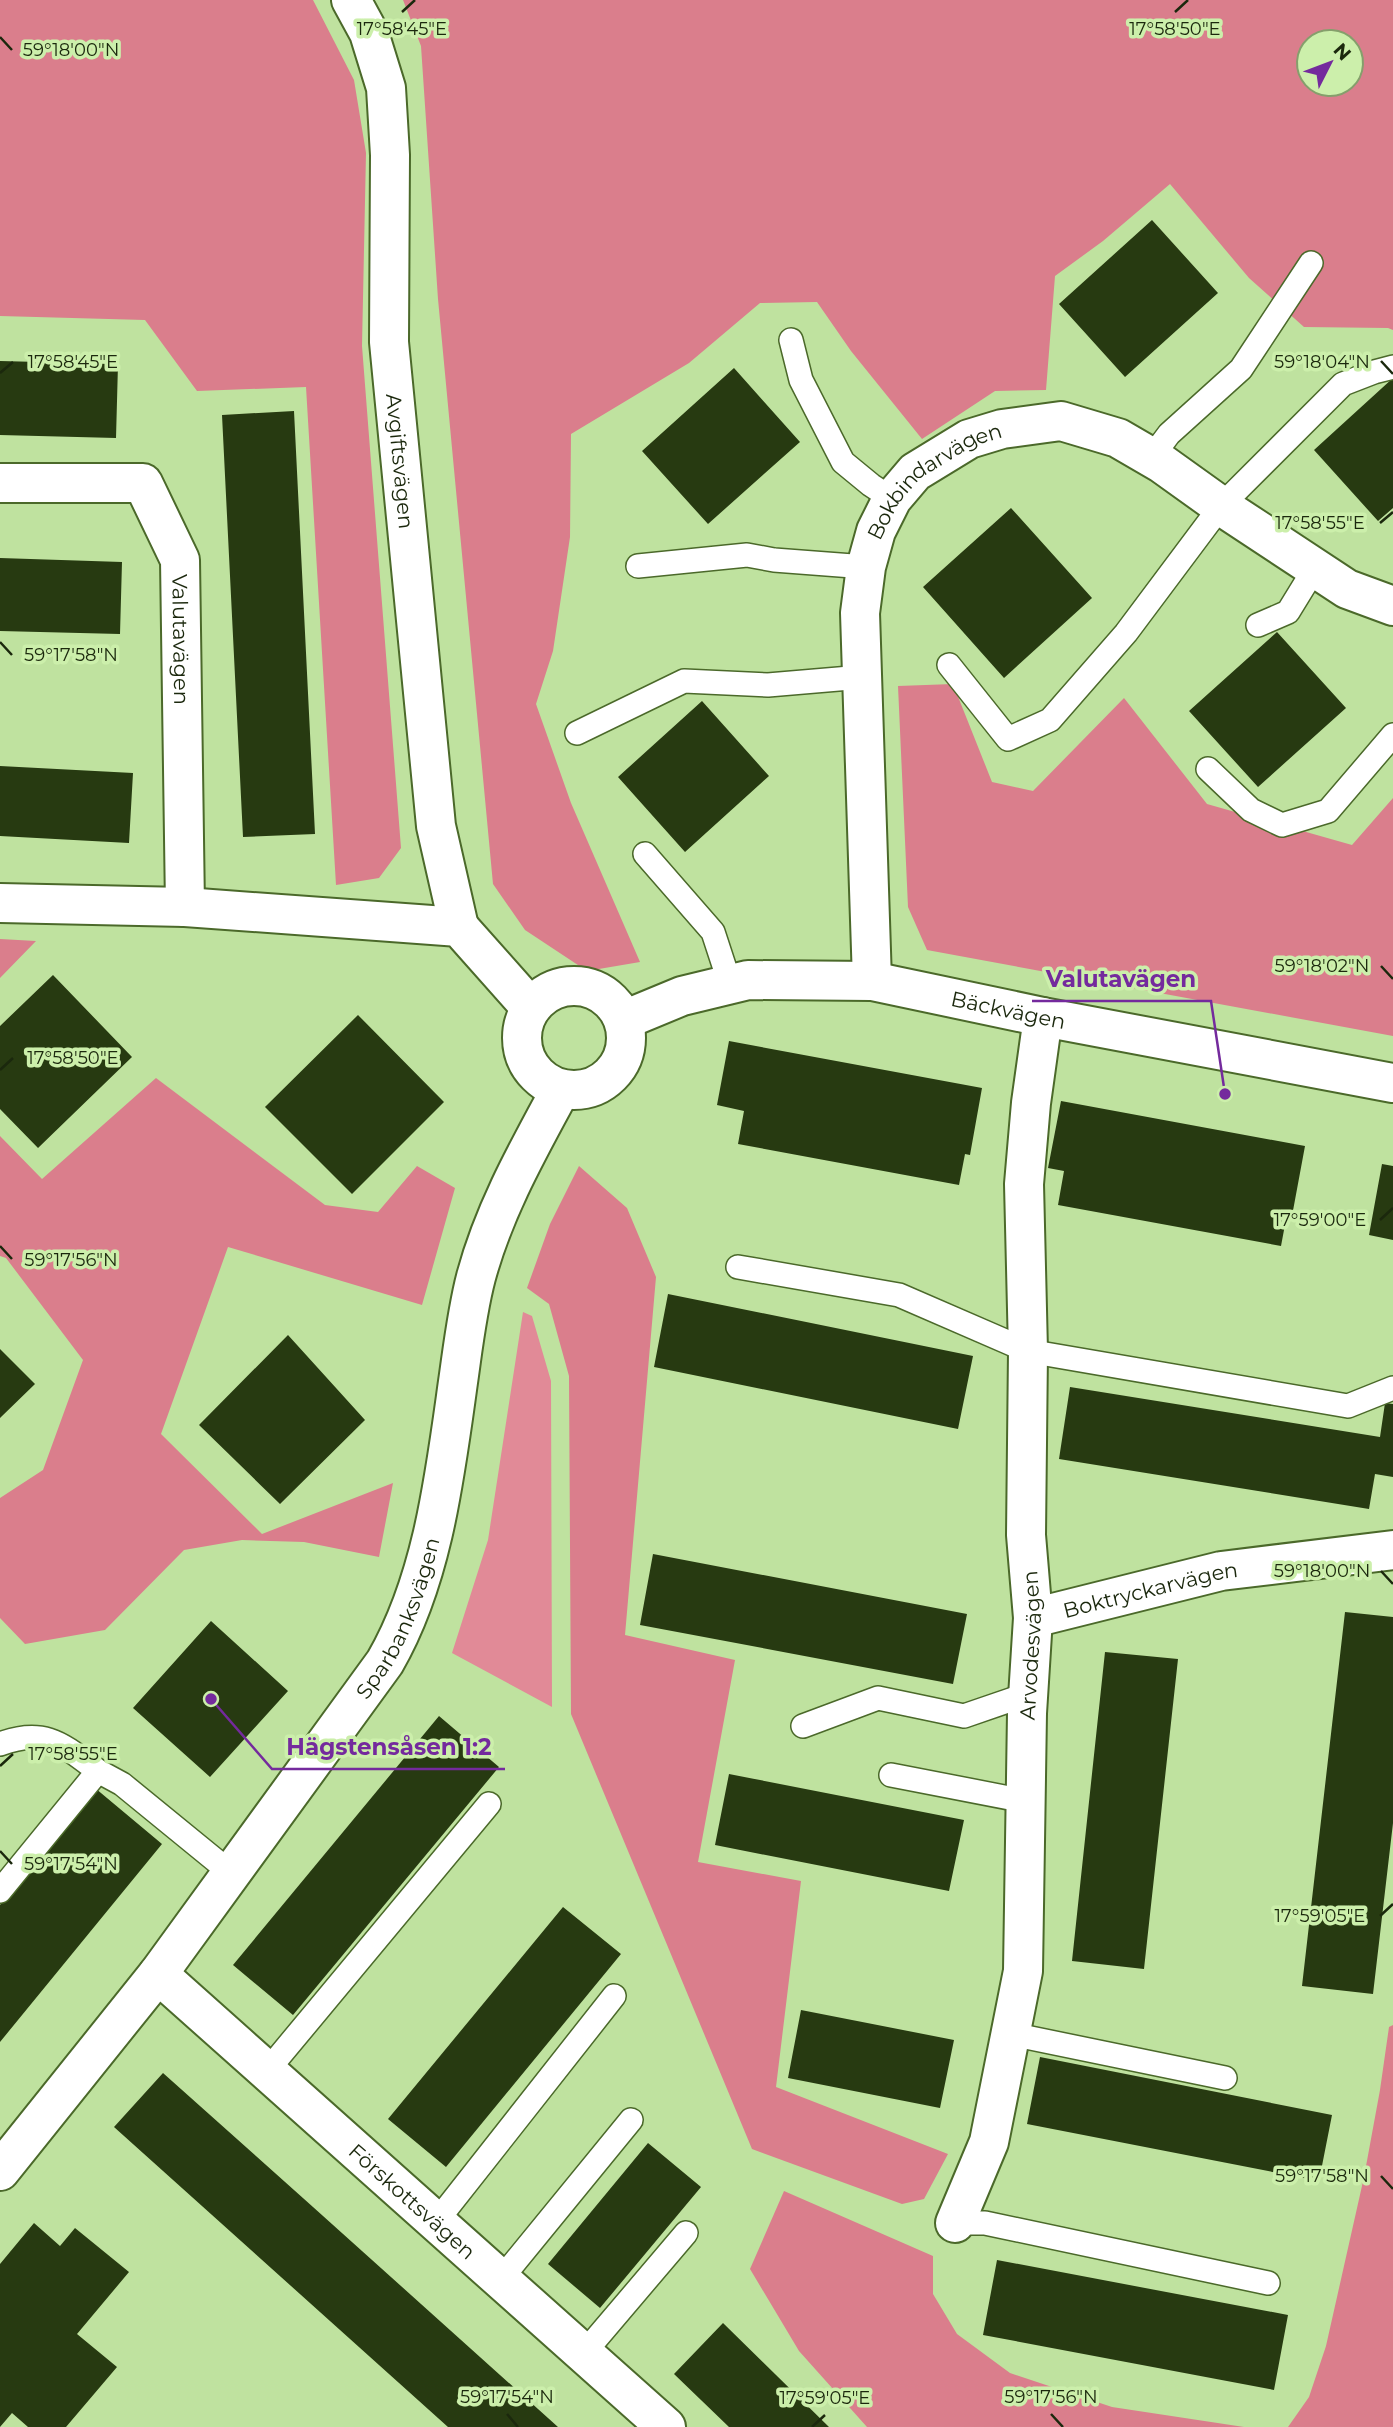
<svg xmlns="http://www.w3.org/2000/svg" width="1393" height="2427" font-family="Montserrat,sans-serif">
  <rect width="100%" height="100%" fill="#bfe29f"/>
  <path fill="#e18a97" d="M523 1312 532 1316 551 1381 552 1707 452 1653 488 1540Z"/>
  <path fill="#da7e8c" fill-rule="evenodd" d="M0 0H313L354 80 366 153 362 346 401 848 379 878 336 885 306 387 197 391 145 320 0 316Z
    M403 0H1393V330L1388 328 1304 327 1249 278 1170 184 1103 241 1055 276 1046 390 995 391 922 439 851 351 817 302 760 303 689 363 571 434 570 537 553 651 536 704 571 803 640 962 587 971 525 930 493 884 438 299 421 46ZM1309 42H1351V84H1309Z
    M953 684 992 782 1033 791 1124 698 1207 804 1352 845 1393 798V1036L927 950 908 907 898 686Z
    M0 939 36 941 0 978Z
    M156 1078 325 1205 378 1212 417 1166 455 1188 422 1305 228 1247 161 1434 262 1534 393 1483 379 1557 304 1542 242 1540 184 1550 105 1630 25 1644 0 1618V1498L43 1470 83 1360 6 1258 0 1256V1136L42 1179Z
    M579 1166 627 1208 656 1277 625 1635 735 1660 698 1862 801 1881 776 2087 948 2154 924 2199 902 2204 752 2149 571 1714 569 1376 549 1304 527 1288 550 1224Z
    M1393 2025V2427H1288L1309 2397 1326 2346 1364 2177 1380 2090 1389 2027Z
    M784 2191 933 2256V2294L957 2334 1010 2373 1112 2407 1244 2427H867L799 2351 750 2269Z"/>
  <path fill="#273a11" d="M1152 220 1218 293 1125 377 1059 304Z
    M0 361 118 364 116 438 0 435Z
    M734 368 800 442 708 524 642 451Z
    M1393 378V508L1378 521 1314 450Z
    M294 411 315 834 243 837 222 415Z
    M1011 508 1092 598 1004 678 923 587Z
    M0 558 122 562 120 634 0 631Z
    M1277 632 1346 708 1258 787 1189 711Z
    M702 701 769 776 685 852 618 777Z
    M0 766 133 773 129 843 0 836Z
    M53 975 132 1057 38 1148 0 1109V1026Z
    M358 1015 444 1102 352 1194 265 1107Z
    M729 1041 982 1088 970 1155 965 1154 959 1185 738 1144 744 1111 717 1105Z
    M1061 1101 1305 1146 1292 1216 1287 1214 1281 1246 1058 1205 1064 1171 1048 1168Z
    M1382 1164 1393 1166V1240L1369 1235Z
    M668 1294 973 1356 958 1429 654 1367Z
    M288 1335 365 1420 280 1504 199 1425Z
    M0 1349 35 1384 0 1418Z
    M1070 1387 1380 1437 1385 1403 1393 1404V1477L1375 1474 1369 1509 1059 1459Z
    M653 1554 967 1614 953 1684 640 1625Z
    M1345 1612 1393 1617V1823L1373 1994 1302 1986Z
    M211 1621 288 1691 210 1777 133 1708Z
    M1105 1652 1178 1659 1144 1969 1072 1961Z
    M439 1716 499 1767 293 2015 233 1965Z
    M729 1774 964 1820 949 1891 715 1845Z
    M95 1788 162 1844 0 2042V1905Z
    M563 1907 621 1954 446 2167 388 2119Z
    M801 2010 954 2040 940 2108 788 2078Z
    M1040 2057 1332 2115 1319 2181 1027 2124Z
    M163 2073 313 2207 558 2427H448L114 2127Z
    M648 2143 701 2187 600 2308 548 2264Z
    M34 2223 60 2246 75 2228 129 2272 77 2334 117 2367 66 2427H28L12 2413 0 2427V2264Z
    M997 2260 1288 2315 1274 2390 983 2335Z
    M723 2323 829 2427H729L674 2374Z"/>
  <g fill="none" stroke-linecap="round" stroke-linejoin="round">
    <g stroke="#4b692a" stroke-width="26">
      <path id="service" d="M791 340 801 380 843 462 871 485 892 499
        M1151 458 1169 434 1241 369 1311 263
        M638 566 747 555 774 560 866 567
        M1258 625 1288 612 1315 568
        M949 665 1008 739 1050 720 1126 633 1221 506 1343 384 1374 372 1393 367
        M577 733 684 681 768 685 862 677
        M1208 769 1251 810 1282 825 1328 811 1393 735
        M645 854 713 932 730 984
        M738 1267 899 1295 1028 1351 1348 1406 1393 1388
        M803 1726 878 1698 964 1716 1028 1694
        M0 1744C45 1727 63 1745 98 1771
        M891 1775 1025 1801
        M0 1891 98 1771 122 1784 231 1873
        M1011 2034 1225 2078
        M267 2071 489 1804
        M436 2222 614 1996
        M955 2223H985L1268 2283
        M501 2279 631 2120
        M584 2353 686 2233"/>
    </g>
    <g stroke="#4b692a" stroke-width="42">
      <g id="minor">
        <path id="s1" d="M351 0 369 33 386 88 390 155 389 342 436 826 459 927"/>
        <path id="s2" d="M0 483H143L180 560 185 907"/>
        <path d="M0 903 185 907 459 927 531 1008"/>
        <path id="s3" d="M872 981 860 613 866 567 876 531 892 499 915 472 969 439 1002 429 1061 421 1118 438 1161 463 1221 506 1347 589 1393 606"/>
        <path id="s4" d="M1033 1618 1221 1571 1393 1550"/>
        <path id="s5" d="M158 1974 666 2427"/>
        <path id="s6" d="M955 2223 989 2142 1023 1971 1027 1713 1033 1618 1026 1535 1028 1351 1024 1184 1031 1103 1043 1017"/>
      </g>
    </g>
    <g stroke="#4b692a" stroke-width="42">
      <g id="tertiary">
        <circle cx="574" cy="1038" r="52"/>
        <path id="s7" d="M624 1020 682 996 748 980 872 981 1043 1017 1393 1083"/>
        <path id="s8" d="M0 2171 158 1974 385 1662C433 1579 445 1475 458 1382 463 1347 467 1311 476 1277 494 1210 528 1150 561 1089"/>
      </g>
    </g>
    <use href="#service" stroke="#fff" stroke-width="23"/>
    <use href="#minor" stroke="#fff" stroke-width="38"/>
    <use href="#tertiary" stroke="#fff" stroke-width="38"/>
  </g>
  <path fill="none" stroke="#1b280d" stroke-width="2.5" d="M402 12 415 0M1175 12 1188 0M0 37 12 50M1381 361 1393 374M0 373 13 362M1380 523 1393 512M0 642 12 655M1381 966 1393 979M0 1070 13 1058M1380 1220 1393 1208M0 1246 12 1259M1381 1571 1393 1584M0 1766 13 1754M0 1851 12 1864M1380 1916 1393 1904M1381 2176 1393 2189M507 2414 518 2427M1051 2414 1063 2427M812 2427 825 2415"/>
  <g text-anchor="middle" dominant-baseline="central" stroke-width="7" stroke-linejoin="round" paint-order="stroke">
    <g font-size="21" fill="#1b280d" stroke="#ccefab">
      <text stroke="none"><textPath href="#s1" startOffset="469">Avgiftsvägen</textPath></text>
      <text stroke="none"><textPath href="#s3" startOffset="532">Bokbindarvägen</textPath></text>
      <text stroke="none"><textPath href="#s2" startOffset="308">Valutavägen</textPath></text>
      <text stroke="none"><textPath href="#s7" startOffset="394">Bäckvägen</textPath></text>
      <text stroke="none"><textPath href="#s4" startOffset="121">Boktryckarvägen</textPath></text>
      <text stroke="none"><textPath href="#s8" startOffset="684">Sparbanksvägen</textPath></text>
      <text stroke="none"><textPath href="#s6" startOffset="588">Arvodesvägen</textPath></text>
      <text stroke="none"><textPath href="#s5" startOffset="341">Förskottsvägen</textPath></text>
    </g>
  </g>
  <g font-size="18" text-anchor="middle" fill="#1b280d" stroke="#ccefab" stroke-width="7" stroke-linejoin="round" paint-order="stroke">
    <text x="402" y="35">17°58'45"E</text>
    <text x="1175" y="35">17°58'50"E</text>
    <text x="71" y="56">59°18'00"N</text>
    <text x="1322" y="368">59°18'04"N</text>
    <text x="73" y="368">17°58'45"E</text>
    <text x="1320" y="529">17°58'55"E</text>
    <text x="71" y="661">59°17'58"N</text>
    <text x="1322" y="972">59°18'02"N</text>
    <text x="73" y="1064">17°58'50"E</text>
    <text x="1320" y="1226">17°59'00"E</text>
    <text x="71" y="1266">59°17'56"N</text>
    <text x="1322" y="1577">59°18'00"N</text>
    <text x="73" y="1760">17°58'55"E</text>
    <text x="71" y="1870">59°17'54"N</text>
    <text x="1320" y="1922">17°59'05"E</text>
    <text x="1322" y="2182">59°17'58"N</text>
    <text x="507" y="2403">59°17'54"N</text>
    <text x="1051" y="2403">59°17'56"N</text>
    <text x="825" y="2404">17°59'05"E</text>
  </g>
  <path fill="none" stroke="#742a9d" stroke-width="2.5" d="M1225 1094L1211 1001H1032M211 1699L272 1769H505"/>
  <g fill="#742a9d" stroke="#ccefab" stroke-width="2.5">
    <circle cx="1225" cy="1094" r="7"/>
    <circle cx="211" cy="1699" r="7"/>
  </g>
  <g font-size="23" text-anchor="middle" font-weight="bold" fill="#742a9d" stroke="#ccefab" stroke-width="7" stroke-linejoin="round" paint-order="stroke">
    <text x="1121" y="987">Valutavägen</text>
    <text x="389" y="1755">Hägstensåsen 1:2</text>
  </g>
  <g transform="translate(1330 63) rotate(48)"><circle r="33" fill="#ccefab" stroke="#859f6c" stroke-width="2"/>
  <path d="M0-5L12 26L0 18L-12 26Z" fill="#742a9d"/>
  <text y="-10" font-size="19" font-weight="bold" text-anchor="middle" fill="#1b280d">N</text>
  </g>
</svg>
